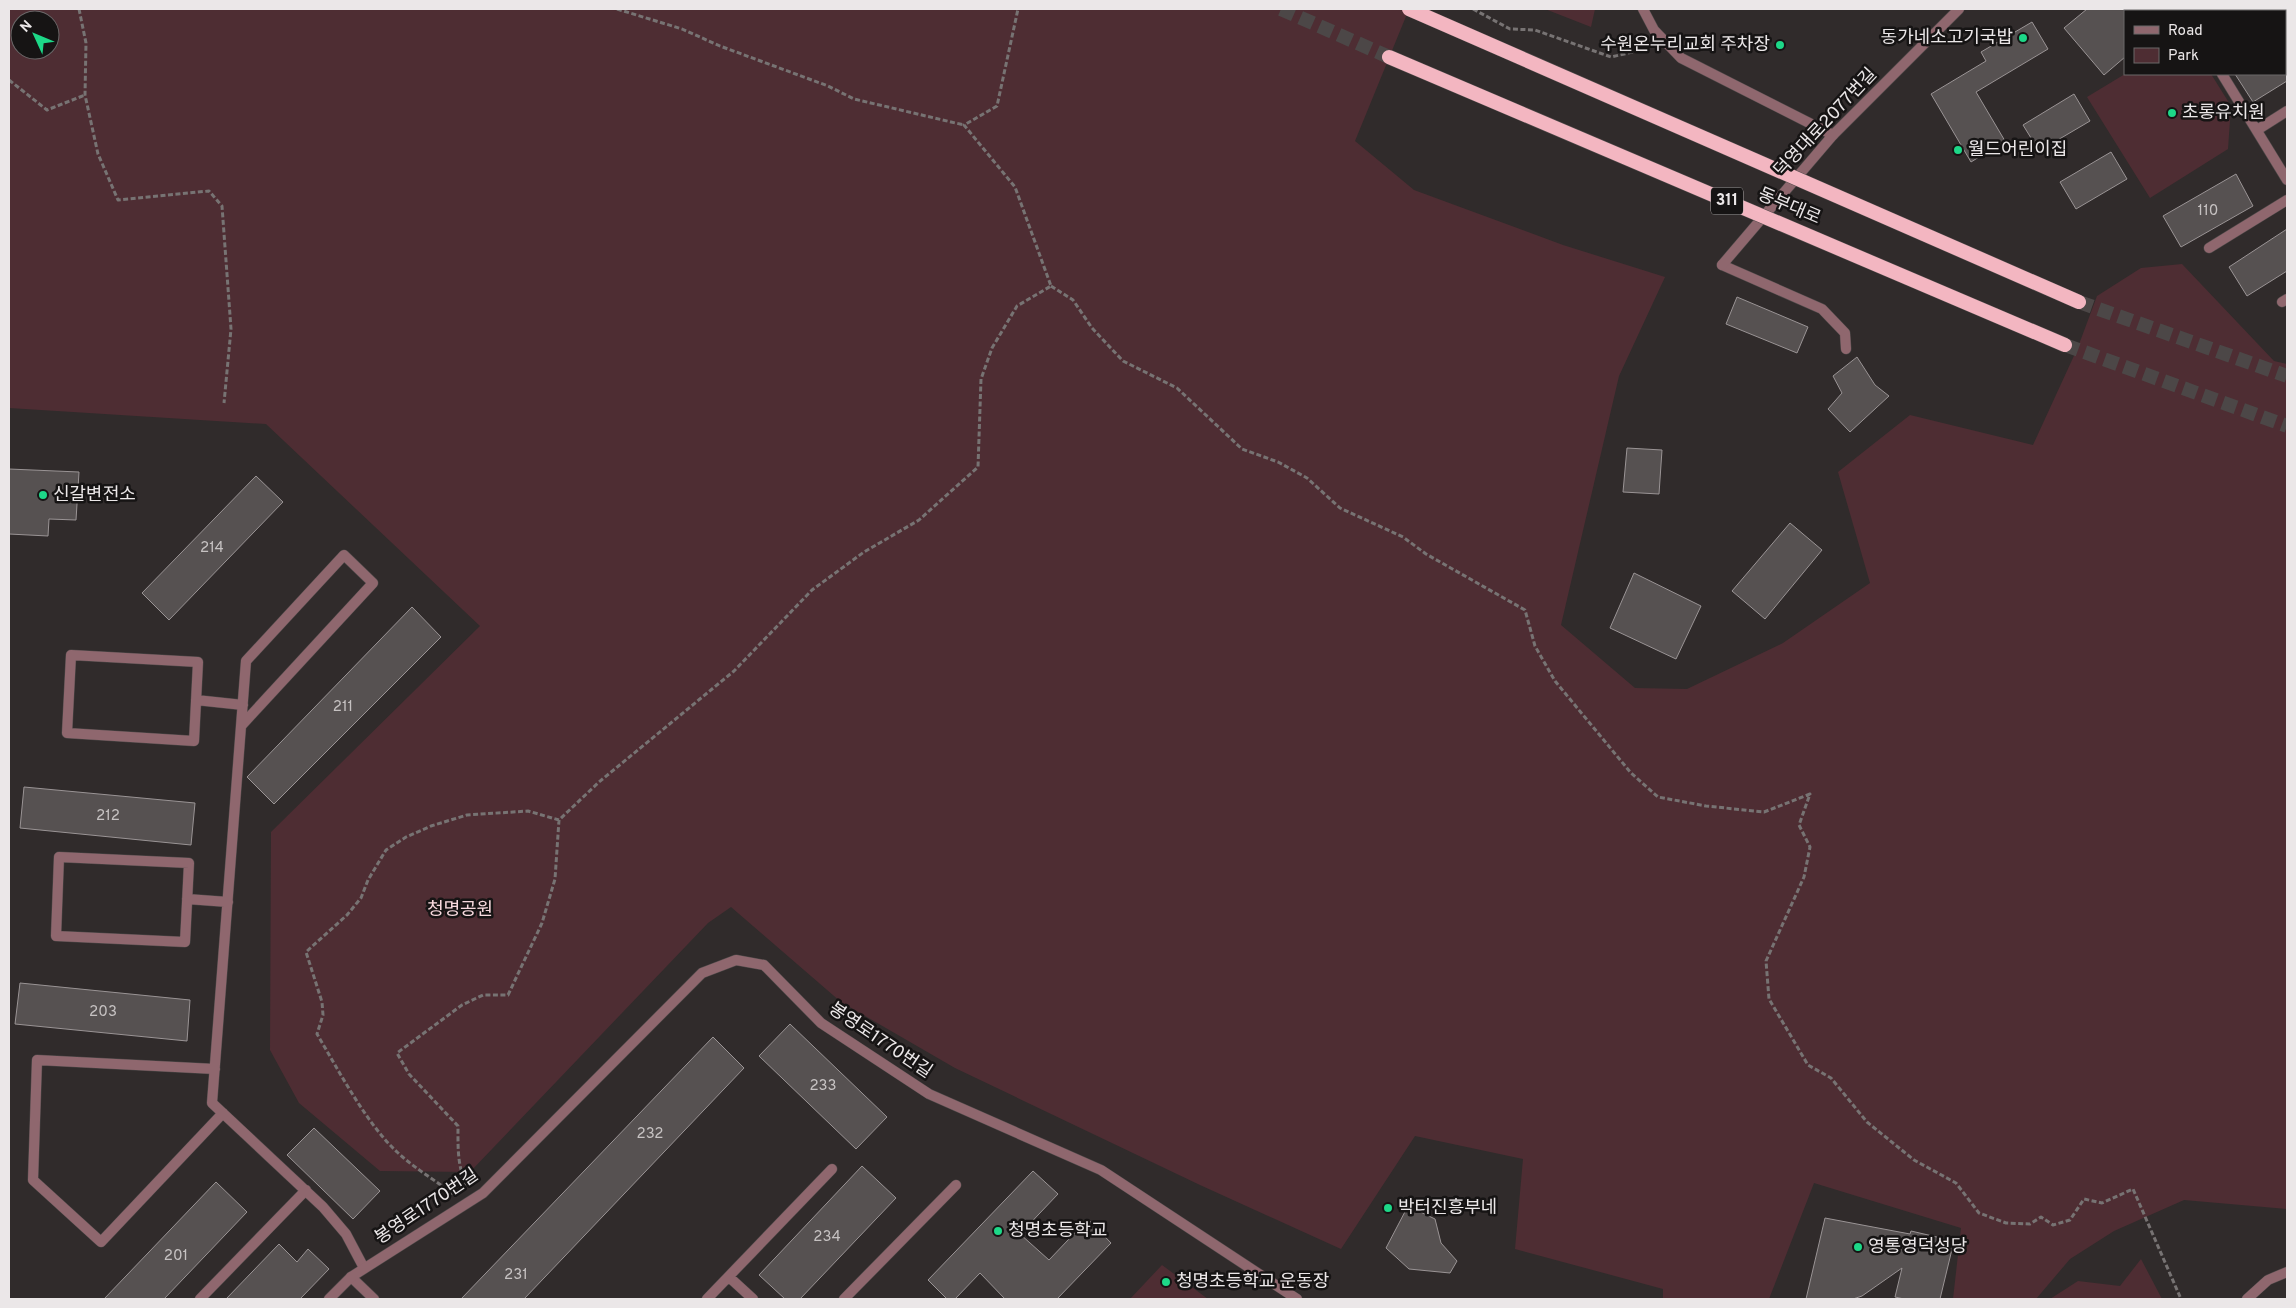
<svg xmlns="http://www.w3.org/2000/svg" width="2296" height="1308" font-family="Overpass,'Noto Sans KR',sans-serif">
  <rect width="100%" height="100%" fill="#302b2b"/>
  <path fill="#4e2d33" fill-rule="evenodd" d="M9 9H1409L1355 141 1414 190 1563 245 1665 277 1619 376 1561 625 1635 688 1687 689 1783 643 1870 583 1838 472 1910 415 2033 445 2078 347 2097 296 2141 268 2182 264 2274 361 2287 364V1209L2184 1200 2114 1231 2070 1259 2036 1299H1953L1961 1228 1814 1183 1769 1299H1663V1289L1515 1249 1523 1159 1415 1136 1341 1249 1200 1185 955 1068 841 1002 731 907 708 923 470 1172 380 1171 299 1103 270 1050 271 832 480 626 266 424 9 408ZM20 20H50V50H20Z
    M1545 9H1595L1591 27Z
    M2125 74H2211L2231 106 2228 149 2150 198 2087 97Z
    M2141 1259 2162 1299H2050L2078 1281 2120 1286Z
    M1162 1265 1208 1299H1130Z"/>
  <path fill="#565151" stroke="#9a9495" d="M2087 9H2125V57L2104 75 2064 28Z
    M2032 22 2048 49 1976 92 2005 141 1971 162 1931 94 1986 61 1981 52Z
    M2235 74H2287V81L2253 102Z
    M2074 94 2090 121 2039 151 2023 125Z
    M2111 152 2127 179 2076 209 2060 182Z
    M2236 174 2253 206 2181 247 2163 216Z
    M2287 229V271L2247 296 2229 267Z
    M1737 297 1808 327 1797 353 1726 324Z
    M1857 357 1875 385 1889 396 1850 432 1828 409 1842 393 1833 376Z
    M1627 448 1662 450 1659 494 1623 492Z
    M9 469 79 472 76 520 49 519 48 536 9 534Z
    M256 476 283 502 169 620 142 593Z
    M1790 523 1822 550 1765 619 1732 591Z
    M1634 573 1701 606 1676 659 1610 628Z
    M412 607 441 637 274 804 247 777Z
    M24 787 195 803 191 845 20 828Z
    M20 983 190 1000 187 1041 15 1024Z
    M790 1024 887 1117 856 1149 759 1056Z
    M713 1037 744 1068 524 1299H461Z
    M314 1128 380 1191 353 1219 287 1155Z
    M862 1166 896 1198 800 1299H785L759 1275Z
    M1033 1171 1058 1194 1020 1234 1049 1260 1088 1219 1111 1243 1057 1299H1005L980 1273 955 1299H947L928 1280Z
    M216 1182 247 1212 164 1299H104Z
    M1408 1206 1435 1219 1441 1243 1457 1261 1450 1273 1409 1269 1386 1248Z
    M1825 1218 1910 1234 1911 1231 1954 1241 1940 1299H1904L1895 1297 1902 1268 1862 1296 1853 1299H1806Z
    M279 1244 297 1262 308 1249 329 1269 300 1299H226Z"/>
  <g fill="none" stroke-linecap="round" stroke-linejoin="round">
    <path stroke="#4c4747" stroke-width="14" stroke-dasharray="14 7" stroke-linecap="butt" d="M1281 9 1389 57
      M2079 302 2287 376
      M2065 345 2287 426"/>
    <g stroke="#4e4949" stroke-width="11">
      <path id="service" d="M1643 9 1654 30 1681 58 1833 135
        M2180 9 2182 11
        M2244 11 2248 9
        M2222 74 2287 180
        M2257 130 2287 111
        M2209 248 2287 200
        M1722 265 1822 309 1845 333 1846 349
        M2282 302 2287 299
        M71 655 198 662 194 741 67 733Z
        M196 700 243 705
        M241 726 373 583 344 555 246 661 212 1103 323 1207 346 1234 364 1268
        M59 857 189 863 185 942 56 936Z
        M187 899 228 902
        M215 1069 37 1060 33 1180 101 1242 223 1113
        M351 1277 374 1299
        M729 1277 753 1299
        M200 1299 306 1190
        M707 1299 832 1169
        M844 1299 956 1185"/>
    </g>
    <g stroke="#4e4949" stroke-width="11">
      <path id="minor" d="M2247 1299 2268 1280 2287 1272"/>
    </g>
    <g stroke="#4e4949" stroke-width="11">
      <path id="tertiary" d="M1722 265 1833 135 1959 9
        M329 1299 351 1277 483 1193 702 973 736 960 764 965 821 1023 929 1094 1101 1170 1297 1299"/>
    </g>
    <path stroke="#777373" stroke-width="3" stroke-dasharray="5 2.5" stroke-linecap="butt" d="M79 9 86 43 85 95 98 154 118 200 209 191 222 206 231 329 224 403
      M617 9 682 29 720 46 828 86 854 99 964 125
      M1473 9 1510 29 1535 30 1611 57 1637 51 1647 45
      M9 80 47 110 85 95
      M1051 286 1073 300 1092 328 1123 361 1177 388 1242 449 1278 462 1307 478 1340 508 1403 537 1426 554 1525 610 1535 646 1555 681 1631 773 1658 797 1706 806 1764 812 1810 794 1799 825 1810 847 1804 877 1766 961 1769 999 1808 1065 1831 1078 1867 1122 1914 1160 1956 1183 1979 1213 2006 1223 2030 1224 2041 1217 2053 1225 2070 1220 2084 1199 2102 1203 2133 1189 2181 1299
      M467 1185C457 1168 458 1145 458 1126L409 1074 397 1053 462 1005 483 995H508L542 923 555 879 559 820 599 782 734 671 812 590 864 552 919 520 978 467 981 379 992 348 1017 306 1051 286 1015 187 964 125 997 106 1018 9
      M453 1194C435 1180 414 1168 397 1152 366 1123 339 1071 317 1034L323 1015 322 1002 306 952 347 915 361 898 368 880 386 850 406 837 431 826 467 815 528 811 559 820"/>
    <use href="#service" stroke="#8f676e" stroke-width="10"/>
    <use href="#minor" stroke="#8f676e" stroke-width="10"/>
    <use href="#tertiary" stroke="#8f676e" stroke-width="10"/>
    <g stroke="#4e4949" stroke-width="15" stroke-linecap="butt">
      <path id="trunk-bridge" d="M1409 9 2079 302
        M1389 57 2065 345"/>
    </g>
    <use href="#trunk-bridge" stroke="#f3b6c1" stroke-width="14"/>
  </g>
  <g fill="#1dd888" stroke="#161414" stroke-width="2">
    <circle cx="2023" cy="38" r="5"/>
    <circle cx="1780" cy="45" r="5"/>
    <circle cx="2172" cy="113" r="5"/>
    <circle cx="1958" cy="150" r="5"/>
    <circle cx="43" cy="495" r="5"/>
    <circle cx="1388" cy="1208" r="5"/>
    <circle cx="998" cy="1231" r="5"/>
    <circle cx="1858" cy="1247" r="5"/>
    <circle cx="1166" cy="1282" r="5"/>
  </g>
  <g text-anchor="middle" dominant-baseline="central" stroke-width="5" stroke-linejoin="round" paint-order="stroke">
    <g font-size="15" fill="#c6c2c2">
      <text x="2208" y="211">110</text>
      <text x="212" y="548">214</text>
      <text x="343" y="707">211</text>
      <text x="108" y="816">212</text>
      <text x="103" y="1012">203</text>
      <text x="823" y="1086">233</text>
      <text x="650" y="1134">232</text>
      <text x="827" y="1237">234</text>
      <text x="176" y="1256">201</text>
      <text x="516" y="1275">231</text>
    </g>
    <rect fill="#161414" stroke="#aba8a8" stroke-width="1" x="1711" y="187.5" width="32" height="27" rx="4"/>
    <g font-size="16" font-weight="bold" fill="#ebe7e8">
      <text x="1727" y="201">311</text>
    </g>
    <g font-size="18" fill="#ebe7e8" stroke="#161414" text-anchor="start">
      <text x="2013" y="38" text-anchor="end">동가네소고기국밥</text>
      <text x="1770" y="45" text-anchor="end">수원온누리교회 주차장</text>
      <text x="2182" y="113">초롱유치원</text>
      <text x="1968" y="150">월드어린이집</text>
      <text x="53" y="495">신갈변전소</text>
      <text x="1398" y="1208">박터진흥부네</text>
      <text x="1008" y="1231">청명초등학교</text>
      <text x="1868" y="1247">영통영덕성당</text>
      <text x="1176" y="1282">청명초등학교 운동장</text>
    </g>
    <g font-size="18" fill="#ebe7e8" stroke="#161414">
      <text transform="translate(1826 123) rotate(-47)">덕영대로2077번길</text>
      <text transform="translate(1789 207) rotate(23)">동부대로</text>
      <text transform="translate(880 1041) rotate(34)">봉영로1770번길</text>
      <text transform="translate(427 1207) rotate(-34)">봉영로1770번길</text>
    </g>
    <g font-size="18" fill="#f7d9de" stroke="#161414">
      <text x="460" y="910">청명공원</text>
    </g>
  </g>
  <rect width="2296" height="1308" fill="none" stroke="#ebe7e8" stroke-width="20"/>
  <rect x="2124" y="10" width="162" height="65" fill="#161414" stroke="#6b6869"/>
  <rect x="2134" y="26" width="25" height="8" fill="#8f676e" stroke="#6b6869"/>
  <text x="2168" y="35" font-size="15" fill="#ebe7e8">Road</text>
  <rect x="2134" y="48" width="25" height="15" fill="#4e2d33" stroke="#6b6869"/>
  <text x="2168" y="60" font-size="15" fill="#ebe7e8">Park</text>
  <g transform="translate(35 35) rotate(314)"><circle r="24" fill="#161414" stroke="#6b6869"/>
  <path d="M0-4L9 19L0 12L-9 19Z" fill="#1dd888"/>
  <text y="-8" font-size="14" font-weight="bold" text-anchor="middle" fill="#ebe7e8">N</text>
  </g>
</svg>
